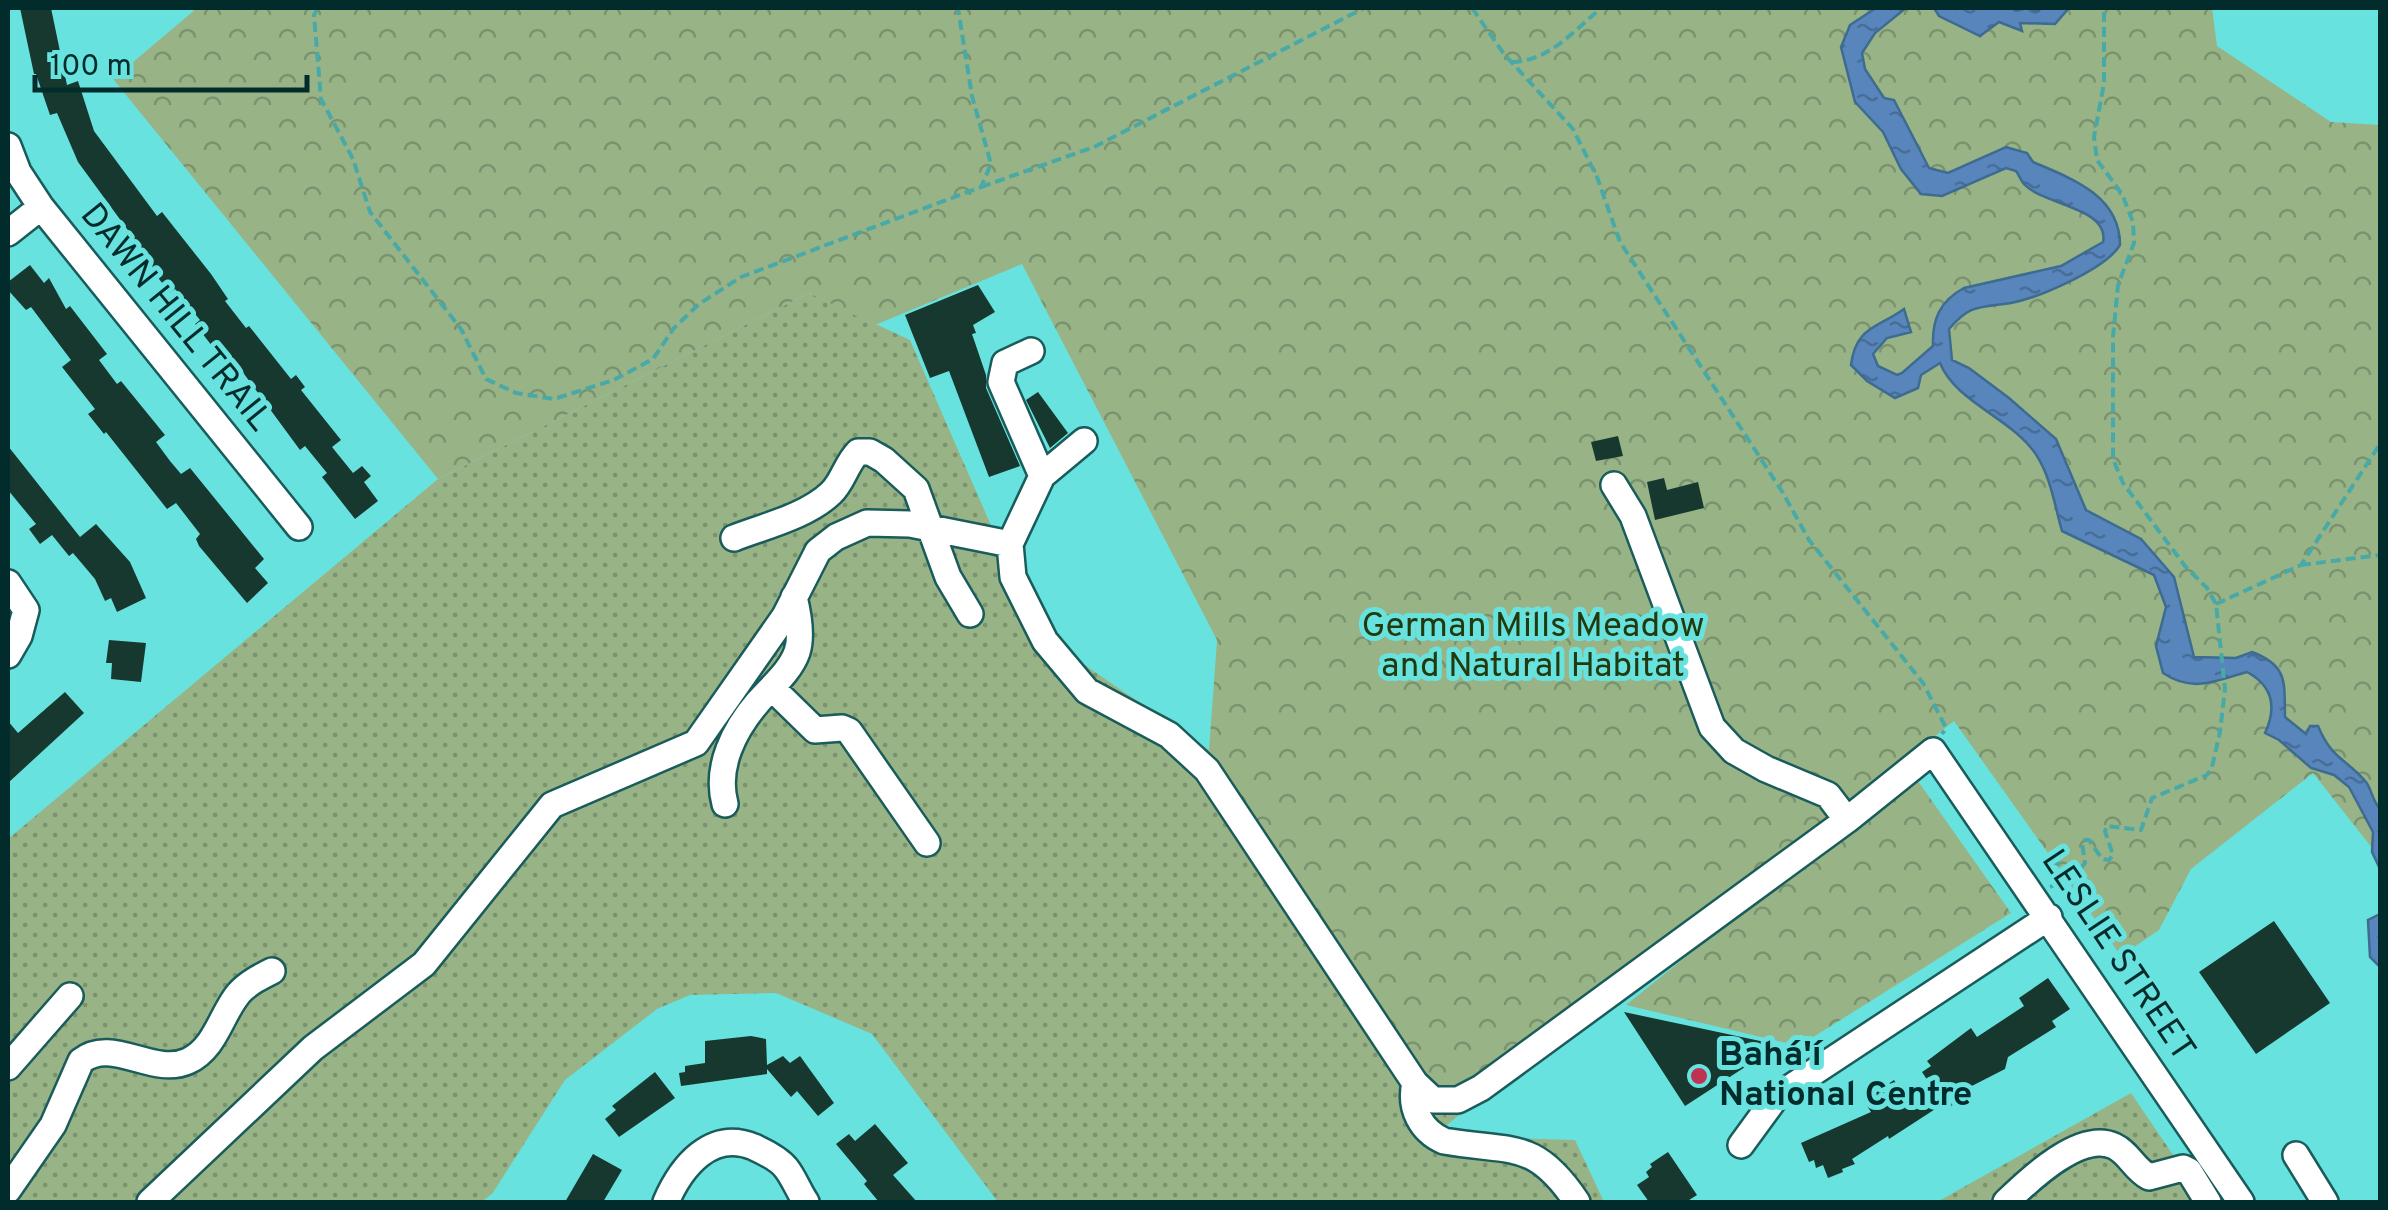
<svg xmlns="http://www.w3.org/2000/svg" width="2388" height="1210" font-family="Overpass,sans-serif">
  <defs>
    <pattern id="grass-dots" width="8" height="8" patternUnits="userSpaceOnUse" patternTransform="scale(2.5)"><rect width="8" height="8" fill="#98b486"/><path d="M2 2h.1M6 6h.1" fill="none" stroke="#7a936e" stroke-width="1.8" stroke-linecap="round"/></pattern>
    <pattern id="park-crowns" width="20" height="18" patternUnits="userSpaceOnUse" patternTransform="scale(2.5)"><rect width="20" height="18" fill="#98b486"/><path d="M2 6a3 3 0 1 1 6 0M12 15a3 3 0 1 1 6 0" fill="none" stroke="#7a936e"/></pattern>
    <pattern id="water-ripples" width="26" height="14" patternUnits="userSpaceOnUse" patternTransform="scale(2.5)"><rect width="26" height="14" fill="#5886bc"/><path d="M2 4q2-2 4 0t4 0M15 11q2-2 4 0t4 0" fill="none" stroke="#476e99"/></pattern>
  </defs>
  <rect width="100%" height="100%" fill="#68e2df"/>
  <path fill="url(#grass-dots)" d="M809 293 910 340 1038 633 1209 750 1414 1093 1433 1136 1575 1140 1604 1202H998L872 1034 776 993 690 995 657 1009 565 1080 492 1194 481 1202H8V839L438 479Z
    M2131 1093 2205 1202H1937Z"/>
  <path fill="url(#park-crowns)" d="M197 8H2212L2217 46 2331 122 2380 125V858L2313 773 2191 869 2159 930 2121 956 1954 721 1433 1136 1414 1093 1209 750 1217 640 1022 264 875 325 809 293 438 479 113 79Z
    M1913 774 2011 913 1799 1046 1626 1005Z"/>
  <path fill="url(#water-ripples)" stroke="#3e6b90" stroke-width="2.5" d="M1876 8H1906L1875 33 1862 53 1865 69 1884 98 1894 100 1929 168 1948 173 2006 147 2027 153 2033 162C2073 179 2120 196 2120 245 2106 269 2038 298 2011 303 1980 308 1971 303 1949 329L1952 360 1969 368 2009 398 2056 439 2086 510 2141 539 2174 577 2194 657 2236 658 2252 652C2289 666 2284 683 2285 717L2306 734 2310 726H2318C2332 760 2347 759 2366 782 2372 790 2372 800 2380 809V869L2372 852 2373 832 2349 787 2334 775 2311 768 2279 740 2265 733C2277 707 2273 686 2247 672 2215 681 2193 693 2163 673L2156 646 2166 607 2154 575 2062 531C2055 507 2051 478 2037 456 2014 419 1956 403 1940 363L1921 375 1918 388 1895 398 1867 381 1851 365C1856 326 1878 328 1904 309L1911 332 1887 338 1873 354 1878 366 1897 375 1902 373 1933 346C1932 319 1940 301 1964 288L2061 266 2103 242C2110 208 2044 205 2025 185 2021 181 2019 175 2016 171L2006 168 1942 196 1921 194 1901 169 1883 132 1855 102 1841 47 1850 25Z
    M1934 8H2011L2016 11 2027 8 2038 11 2041 8H2069L2055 24 2020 23 2022 31 1999 22 1980 36 1939 16Z
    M2380 914V967L2370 957 2368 920Z"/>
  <path fill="#16382f" d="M20 8H51L67 85 78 81 94 131 157 216 162 212 211 274 228 299 225 301 246 328 249 326 291 379 296 375 305 387 301 390 341 440 332 447 353 473 362 466 371 476 364 482 378 501 355 519 322 477 327 473 305 446 300 450 239 367 237 369 216 343 212 346 195 324 200 320 175 289 170 293 134 247 138 244 78 162 57 113 50 115 36 74H34Z
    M30 265 44 283 49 278 66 309 70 306 107 354 99 360 117 384 121 381 165 435 156 442 170 461 181 474 190 468 264 559 255 568 268 583 247 603 199 546 196 539 200 534 176 503 167 509 106 432 104 434 88 414 95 409 62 367 71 360 31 307 26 310 8 290V282Z
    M978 285 995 312 973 325 976 333 972 334 986 375V388L1020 466 989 477 949 371 930 378 905 315Z
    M1038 392 1068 433 1050 448 1026 400Z
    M1618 436 1623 456 1596 461 1591 442Z
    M8 446 80 537 96 524 130 562 146 598 117 612 111 598 105 601 95 579 73 553 69 556 52 535 40 544 29 529 36 524 8 490Z
    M1664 478 1667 490 1698 482 1704 508 1655 520 1647 482Z
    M109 640 146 643 141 682 111 679 112 663H106Z
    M65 692 84 713 8 783V721L18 733Z
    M2274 921 2330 1003 2256 1054 2199 972Z
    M2048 978 2070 1009 2052 1021 2056 1027 2008 1057 2005 1069 1964 1090 1967 1095 1947 1109 1943 1104 1889 1139 1888 1136 1852 1159 1855 1164 1842 1169 1843 1172 1828 1178 1823 1165 1816 1168 1814 1160 1809 1162 1801 1143 1871 1112 1864 1101 1894 1080 1908 1103 1932 1087 1922 1072 1931 1066 1927 1061 1971 1028 1977 1037 2024 1006 2019 998Z
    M1624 1012 1779 1045 1685 1106Z
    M751 1036 766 1039 767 1065 783 1056 790 1063 800 1056 834 1103 818 1116 797 1091 791 1097 767 1069V1074L681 1086 679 1073 685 1072V1066L705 1063V1041Z
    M655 1072 675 1098 619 1137 605 1119 616 1110 612 1106Z
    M875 1124 908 1163 893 1175 917 1202H879L864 1184 867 1181 836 1144 849 1134 855 1141Z
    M1668 1152 1697 1195 1686 1202H1649L1637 1185 1649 1177 1646 1172 1652 1167 1650 1164Z
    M593 1154 622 1170 603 1202H565Z"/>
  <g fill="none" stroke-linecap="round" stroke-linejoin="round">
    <g stroke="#195c5b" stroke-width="30">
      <path id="minor" d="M8 146 18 172 41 207 299 527
        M8 233 41 207
        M1042 476 1084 441
        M1614 485 1633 516 1712 727 1734 751 1766 769 1828 795 1847 820
        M734 538C765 526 807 516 831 493 843 482 846 464 858 452H870L884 460 916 489 948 577 970 614
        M1010 544 1042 476 1001 382 1005 363 1031 351
        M8 583 26 610 19 636 8 655
        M772 688 815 730 842 728 849 731 927 843
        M725 804C715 767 734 730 758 702 771 687 790 672 797 652 802 637 798 613 794 597
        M8 1067 70 996
        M1415 1083C1409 1108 1421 1131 1444 1141 1512 1153 1534 1138 1577 1202
        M1741 1145 1776 1097 2049 917
        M2296 1155 2325 1202
        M8 1190 53 1125 81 1061C112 1036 153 1077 188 1061 216 1048 221 1014 239 993 248 983 260 977 272 971
        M150 1202 313 1048 424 964 552 805 696 743 785 616 818 551 836 537 867 523 910 524 1010 544 1013 577 1045 641 1087 691 1169 735 1207 770 1415 1083 1433 1100H1458L1481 1088 1847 820 1933 751 2241 1202
        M666 1202C681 1167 711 1129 754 1147 765 1152 779 1159 786 1168 794 1178 799 1192 806 1202
        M2006 1202C2028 1181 2080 1130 2114 1146 2129 1153 2134 1169 2149 1177L2183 1168 2189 1171 2208 1202"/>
    </g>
    <path stroke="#48a9a7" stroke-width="4" stroke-dasharray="10 5" stroke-linecap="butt" d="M318 8 314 15 321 99 353 159 370 212 461 329 486 379 516 393 554 399 614 380 653 359 674 328 699 304 741 277 981 187 991 164 972 96 958 8
      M1472 8 1504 54 1573 129 1597 177 1620 242 1783 493 1809 540 1923 683 1946 728 1942 734
      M1512 62C1549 61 1574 31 1601 8
      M981 187 1094 147 1364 8
      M2301 565 2380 555
      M2216 604 2301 565 2380 444
      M2050 887 2055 885 2050 862 2081 868 2085 863 2082 843 2085 840H2089L2102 859 2109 860 2113 855 2105 831 2107 826 2141 830 2152 798 2207 775 2212 767 2220 732 2225 689 2216 604 2207 588 2185 566 2123 483 2113 459V337L2118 285 2134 243 2133 222 2122 194 2097 160 2094 137 2104 83V8"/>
    <use href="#minor" stroke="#fff" stroke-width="25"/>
  </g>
  <circle fill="#c13150" stroke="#68e2df" stroke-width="4" cx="1699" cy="1076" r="10"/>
  <g text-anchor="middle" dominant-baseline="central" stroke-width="10" stroke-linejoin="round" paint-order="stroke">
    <g font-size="35" fill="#022c2b" stroke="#68e2df">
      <text transform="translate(175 318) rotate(51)">DAWN HILL TRAIL</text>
      <text transform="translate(2117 956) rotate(56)">LESLIE STREET</text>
    </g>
    <g font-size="35" fill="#223a0d" stroke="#68e2df">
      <text x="1533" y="627">German Mills Meadow<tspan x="1533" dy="40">and Natural Habitat</tspan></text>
    </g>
    <g font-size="35" font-weight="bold" fill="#022c2b" stroke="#68e2df" text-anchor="start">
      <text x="1719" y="1056">Bahá'í<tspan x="1719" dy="40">National Centre</tspan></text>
    </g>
  </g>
  <rect width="2388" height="1210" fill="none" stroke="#022c2b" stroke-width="20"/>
  <path d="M35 75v15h272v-15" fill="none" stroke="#022c2b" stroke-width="5"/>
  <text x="50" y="75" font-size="30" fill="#022c2b" stroke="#68e2df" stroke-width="8" paint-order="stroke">100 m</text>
</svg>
